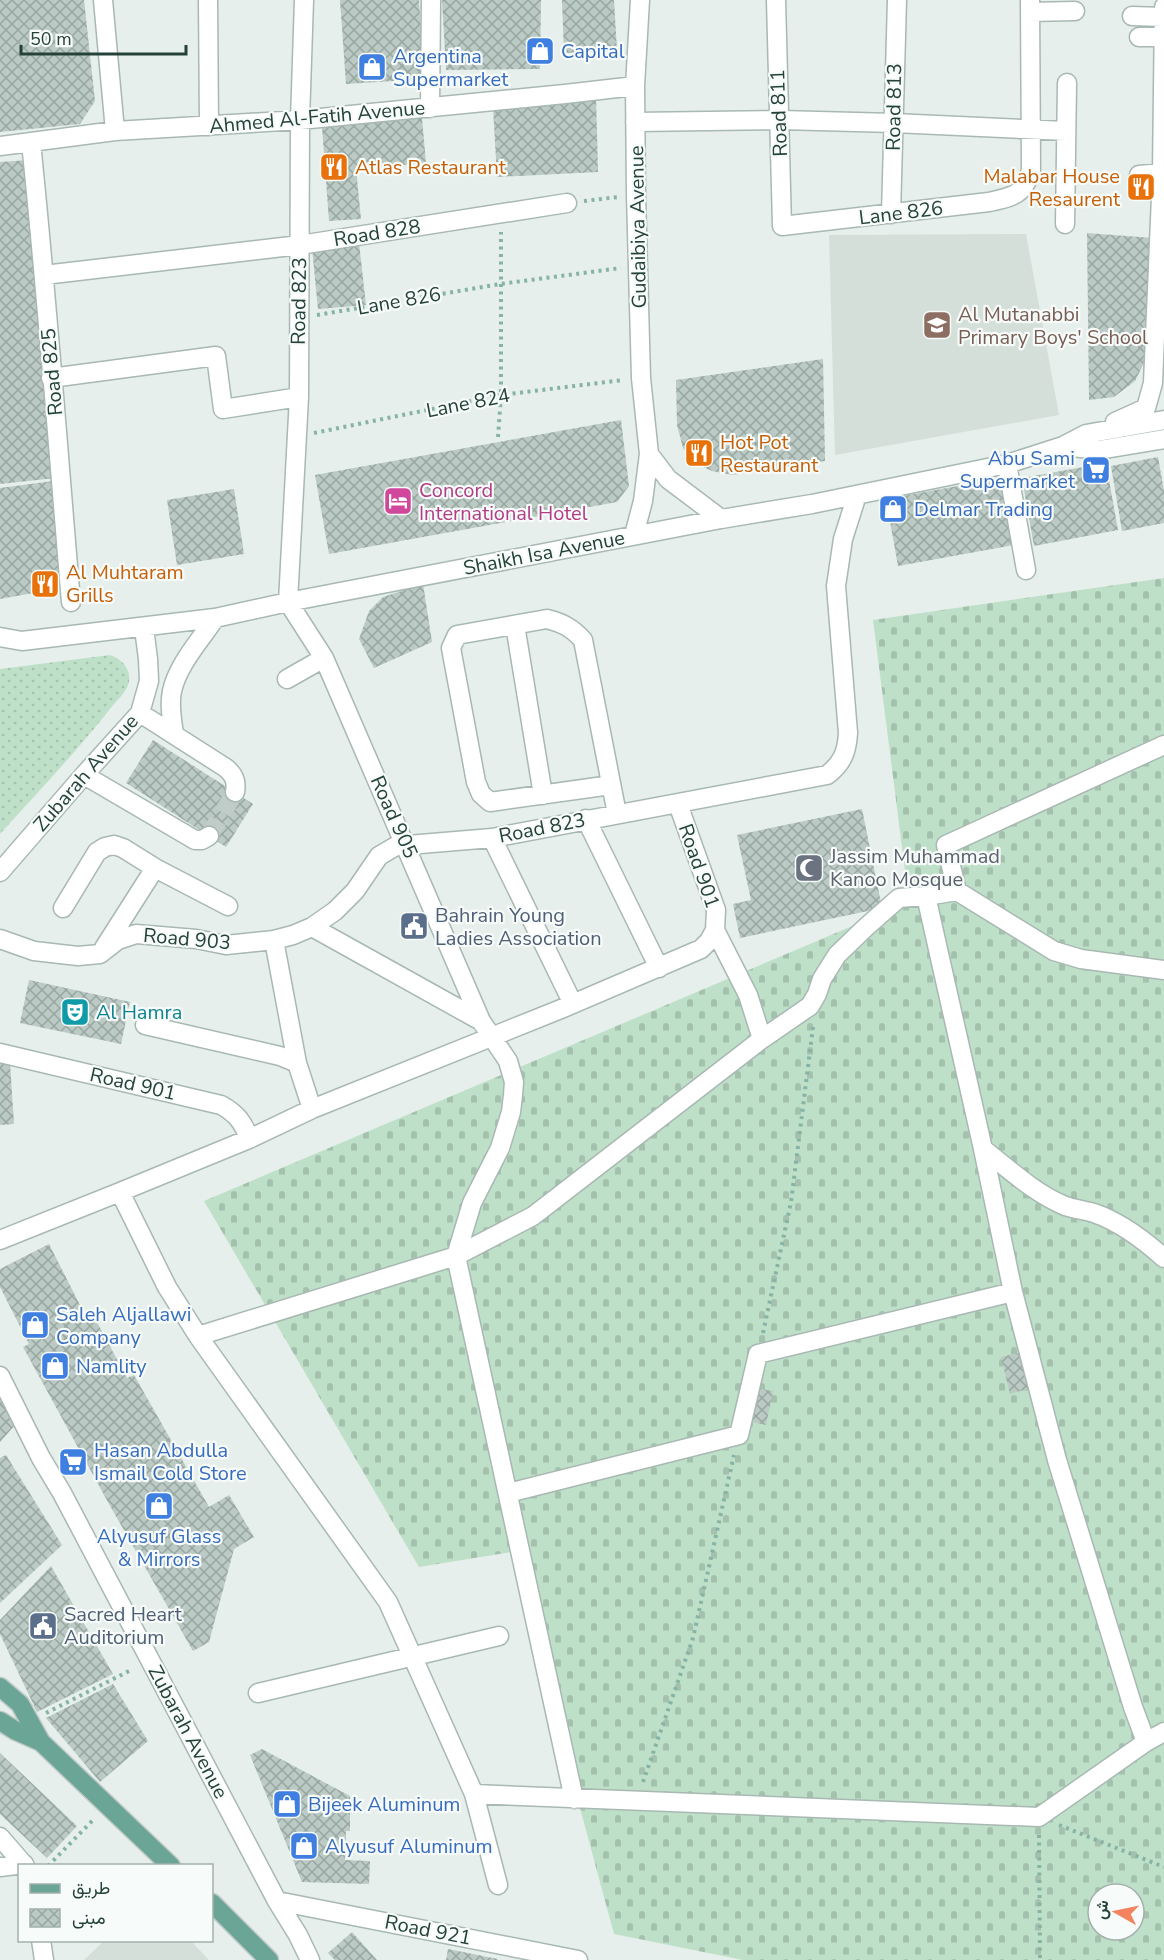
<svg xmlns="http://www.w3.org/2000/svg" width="1164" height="1960" font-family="'Nunito Sans',Vazirmatn,sans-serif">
  <defs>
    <pattern id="grass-dots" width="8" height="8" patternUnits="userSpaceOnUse" patternTransform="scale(1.5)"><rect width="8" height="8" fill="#bfe0c8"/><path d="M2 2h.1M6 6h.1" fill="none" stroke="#a4c1ad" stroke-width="1.8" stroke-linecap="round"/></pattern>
    <pattern id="cemetery-stones" width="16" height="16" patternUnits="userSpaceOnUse" patternTransform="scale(1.5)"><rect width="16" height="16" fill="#bfe0c8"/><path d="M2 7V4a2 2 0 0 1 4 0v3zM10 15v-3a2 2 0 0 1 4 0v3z" fill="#a4c1ad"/></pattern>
    <pattern id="building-cross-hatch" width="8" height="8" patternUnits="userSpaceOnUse" patternTransform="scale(1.5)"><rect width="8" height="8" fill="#bbcac4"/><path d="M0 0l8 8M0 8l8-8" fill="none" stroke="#98a6a0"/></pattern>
  </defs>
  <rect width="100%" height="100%" fill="#e6efeb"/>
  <path fill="#d4dfda" d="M1026 234 1059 415 835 455 829 235Z
    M105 1940 191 1941 209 1960H84Z"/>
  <path fill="url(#grass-dots)" d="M110 655C122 659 131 669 129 682 127 692 116 701 110 709 76 752 37 793 0 834V669Z"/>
  <path fill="url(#cemetery-stones)" fill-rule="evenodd" d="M1164 578V1960H743L614 1934 511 1552 419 1567 204 1201 909 902 873 620ZM1098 1894H1134V1930H1098Z"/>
  <path fill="url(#building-cross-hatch)" d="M0 0H84L95 101 80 124 0 132Z
    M340 0H419L424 79 346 84Z
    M442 0H541L540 69 446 70Z
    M562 0H614L617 51 564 53Z
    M596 97 598 172 497 177 493 107Z
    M422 118 426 163 356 169 361 219 329 221 322 127Z
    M30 160 56 478 0 484V162Z
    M1087 233 1153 238 1147 357 1135 381 1114 397 1089 400Z
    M359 243 366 305 318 309 312 248Z
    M823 359 825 461 732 475 712 471 695 463 683 448 677 425 676 380Z
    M621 420 629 486 617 502 329 554 315 475Z
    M1158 457 1164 491V523L1122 531 1111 466Z
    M1106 463 1118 530 1034 546 1022 478Z
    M1002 478 1014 545 898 566 886 499Z
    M53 481 61 588 0 599V488Z
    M234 489 244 554 177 565 167 500Z
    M423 584 432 642 374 668 359 639 369 611 383 597Z
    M153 740 253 804 226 847 126 783Z
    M862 809 882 908 740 938 733 904 751 900 737 835Z
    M29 980 130 1002 121 1044 20 1023Z
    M10 1063 14 1124 0 1125V1064Z
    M49 1244 85 1315 91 1311 127 1378 134 1375 209 1507 229 1495 254 1537 234 1549 209 1642 193 1651 109 1504 23 1347 29 1344 0 1287V1269Z
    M1019 1353 1028 1389 1010 1394 1001 1357Z
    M754 1388 773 1391 766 1425 747 1421Z
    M0 1393 16 1424 0 1442Z
    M6 1455 62 1545 0 1603V1458Z
    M51 1566 113 1674 37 1712 0 1634V1620Z
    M113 1684 148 1741 100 1782 46 1718Z
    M262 1749 350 1796V1831H346L345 1860 370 1861 369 1884 302 1882 250 1755Z
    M0 1753 77 1826 47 1858 0 1814Z
    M352 1932 377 1960H335L328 1953Z
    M448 1949 498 1959 497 1960H446Z"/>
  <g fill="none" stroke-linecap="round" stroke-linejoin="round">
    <path stroke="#bfccc8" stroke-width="18" stroke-dasharray="18 9" stroke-linecap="butt" d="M209 836 235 792"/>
    <g stroke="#a8b8b2" stroke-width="21">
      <path id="minor" d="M103 0 115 131
        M208 0 209 126
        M304 0 300 120 299 397 288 602 324 658 481 1021 508 1061 514 1082 513 1095 511 1112 500 1148 472 1203 456 1256 574 1799
        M776 0 782 226 989 202C1013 197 1024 195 1031 170L1030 0
        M1030 12 1075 11
        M1132 16 1164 17
        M1139 37H1164
        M430 108 431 0
        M635 122 780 120 894 123 1066 131
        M31 143C47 296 58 449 71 602
        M0 146 115 131 300 120 565 94 635 86
        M1139 175 1162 173
        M891 214 897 0
        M1065 224 1067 83
        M44 275 300 245 567 203
        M51 378 216 356 223 409 299 397
        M1115 422 1146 408 1153 383 1162 173 1164 7
        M1063 446 1099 450 1164 439
        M649 454 668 479 721 519
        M1007 464 1026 570
        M634 535 643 501 649 454 641 378 636 195 635 86 640 0
        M515 625 543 795
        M0 637 22 641 215 618 288 602 721 519 812 504 1007 464 1063 446 1086 434 1164 420
        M287 679 324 658
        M140 713 226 768C234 775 237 781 235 792
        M174 734C172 720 169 705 172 691 178 664 200 641 215 618
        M84 775 195 840H202L209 836
        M611 785 490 802 481 794 476 782 451 648 457 635 547 619C563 623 572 628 583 640L617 814
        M586 819 659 968
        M492 838 573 1004
        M0 872 84 775 140 713 149 681 148 659 144 628
        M957 891 1054 951 1081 959 1164 970
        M926 896 957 891 946 845 1164 745
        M63 908 97 852 105 847 114 845 123 848 155 868 228 906
        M312 927 481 1021
        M0 939 34 951 78 956 100 954 118 940 136 934 196 939 226 945 274 940 293 935 312 927 335 911 355 891 379 856 396 846 492 838 827 775C842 764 847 752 848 733L836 586 843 539 857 495
        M274 940 297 1063 312 1109
        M104 948 155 868
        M145 1025 280 1056 297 1063
        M762 1039 810 1006 817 994 822 979 837 955 865 928 899 898 926 896 983 1149 1013 1292 1057 1460 1133 1707 1146 1742
        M0 1053 221 1105C236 1113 244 1123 249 1139
        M983 1149C1009 1169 1033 1192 1063 1205 1072 1209 1084 1210 1094 1213 1120 1222 1144 1240 1164 1258
        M120 1192 167 1287 198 1336 388 1602 474 1794 498 1885
        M0 1240 120 1192 249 1139 312 1109 561 1009 701 949 709 941 715 930 716 910 678 804
        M198 1336 456 1256 533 1216 762 1039 748 995 715 930
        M0 1376 41 1458 62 1493 277 1901 298 1935 310 1960
        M508 1493 739 1435 758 1354 1013 1292
        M258 1693 499 1636
        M474 1794 1039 1817 1146 1742 1164 1732
        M0 1837 25 1866
        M0 1867 24 1864
        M277 1901 578 1960
        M41 1940 44 1960"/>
    </g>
    <g stroke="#c2cac8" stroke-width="21">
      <path id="major" d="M0 1687 20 1704 41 1742 171 1866
        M0 1721 16 1731 41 1742
        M212 1903 269 1960"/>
    </g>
    <path stroke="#86b3a5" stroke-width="4" stroke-dasharray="3 4.5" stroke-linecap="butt" d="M584 201 618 197
      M317 315 500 284 621 268
      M314 433 501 395 623 380
      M498 437 501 395V232
      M763 1333 791 1202 813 1027
      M46 1713 133 1669
      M643 1782 693 1638 734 1455
      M1059 1825 1164 1867
      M1039 1835 1040 1960
      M48 1866 94 1819"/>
    <use href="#minor" stroke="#fff" stroke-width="18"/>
    <use href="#major" stroke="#6aa596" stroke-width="18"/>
  </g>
  <defs>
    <g id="shop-square" transform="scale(1.5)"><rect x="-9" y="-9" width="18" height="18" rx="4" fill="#3f7fe0" stroke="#f7fbf9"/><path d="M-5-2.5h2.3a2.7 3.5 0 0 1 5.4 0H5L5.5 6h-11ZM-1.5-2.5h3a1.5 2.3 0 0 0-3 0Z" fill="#fff"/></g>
    <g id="restaurant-square" transform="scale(1.5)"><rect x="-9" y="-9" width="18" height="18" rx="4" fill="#e8710a" stroke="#f7fbf9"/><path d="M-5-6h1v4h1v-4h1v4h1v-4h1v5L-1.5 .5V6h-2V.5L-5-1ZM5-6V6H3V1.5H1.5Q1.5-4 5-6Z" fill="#fff"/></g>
    <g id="school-square" transform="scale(1.5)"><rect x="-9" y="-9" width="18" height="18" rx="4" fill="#8d6e63" stroke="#f7fbf9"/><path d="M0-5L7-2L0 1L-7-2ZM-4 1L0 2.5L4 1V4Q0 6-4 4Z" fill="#fff"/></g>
    <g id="supermarket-square" transform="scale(1.5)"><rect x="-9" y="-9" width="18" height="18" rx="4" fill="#3f7fe0" stroke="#f7fbf9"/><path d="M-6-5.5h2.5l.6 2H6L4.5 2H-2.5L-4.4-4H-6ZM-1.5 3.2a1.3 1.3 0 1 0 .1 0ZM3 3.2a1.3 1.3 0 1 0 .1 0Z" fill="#fff"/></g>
    <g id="hotel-square" transform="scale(1.5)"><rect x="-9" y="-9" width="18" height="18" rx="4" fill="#d1479c" stroke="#f7fbf9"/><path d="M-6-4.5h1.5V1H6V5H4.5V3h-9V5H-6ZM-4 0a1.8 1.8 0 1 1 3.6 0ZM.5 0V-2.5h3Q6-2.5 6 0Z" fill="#fff"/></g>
    <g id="mosque-square" transform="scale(1.5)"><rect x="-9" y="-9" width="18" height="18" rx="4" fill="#6b7280" stroke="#f7fbf9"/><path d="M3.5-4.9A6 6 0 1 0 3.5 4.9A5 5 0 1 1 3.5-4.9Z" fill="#fff"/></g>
    <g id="civic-square" transform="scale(1.5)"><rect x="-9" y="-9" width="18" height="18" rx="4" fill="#5c6f8a" stroke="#f7fbf9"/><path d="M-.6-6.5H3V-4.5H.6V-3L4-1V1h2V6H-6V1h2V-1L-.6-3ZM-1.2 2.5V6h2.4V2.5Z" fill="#fff"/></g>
    <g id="theatre-square" transform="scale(1.5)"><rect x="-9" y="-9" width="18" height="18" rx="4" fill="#0f9aa8" stroke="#f7fbf9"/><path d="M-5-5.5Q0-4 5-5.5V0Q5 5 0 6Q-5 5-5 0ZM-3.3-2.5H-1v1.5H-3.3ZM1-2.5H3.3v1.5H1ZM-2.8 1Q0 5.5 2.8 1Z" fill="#fff"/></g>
  </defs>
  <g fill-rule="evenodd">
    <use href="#shop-square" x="540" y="51"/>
    <use href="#shop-square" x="372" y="67"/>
    <use href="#restaurant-square" x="334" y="167"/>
    <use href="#restaurant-square" x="1141" y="187"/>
    <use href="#school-square" x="937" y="325"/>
    <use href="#restaurant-square" x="699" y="453"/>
    <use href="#supermarket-square" x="1096" y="470"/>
    <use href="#hotel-square" x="398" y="501"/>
    <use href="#shop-square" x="893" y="509"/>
    <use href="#restaurant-square" x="45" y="584"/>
    <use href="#mosque-square" x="809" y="868"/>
    <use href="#civic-square" x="414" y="926"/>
    <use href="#theatre-square" x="75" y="1012"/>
    <use href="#shop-square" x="35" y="1325"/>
    <use href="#shop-square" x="55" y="1366"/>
    <use href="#supermarket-square" x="73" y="1462"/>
    <use href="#shop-square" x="159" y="1506"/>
    <use href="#civic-square" x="43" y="1626"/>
    <use href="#shop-square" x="287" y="1804"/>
    <use href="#shop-square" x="304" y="1846"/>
  </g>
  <g text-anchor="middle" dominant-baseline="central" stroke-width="4.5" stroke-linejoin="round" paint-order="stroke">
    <g font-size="20" fill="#366cbe" stroke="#f7fbf9" text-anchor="start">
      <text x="561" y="51">Capital</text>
      <text x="393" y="56">Argentina<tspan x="393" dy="23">Supermarket</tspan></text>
      <text x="1075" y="458" text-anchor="end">Abu Sami<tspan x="1075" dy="23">Supermarket</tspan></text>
      <text x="914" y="509">Delmar Trading</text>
      <text x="56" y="1314">Saleh Aljallawi<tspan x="56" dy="23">Company</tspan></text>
      <text x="76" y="1366">Namlity</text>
      <text x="94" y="1450">Hasan Abdulla<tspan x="94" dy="23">Ismail Cold Store</tspan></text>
      <text x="159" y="1536" text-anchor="middle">Alyusuf Glass<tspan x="159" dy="23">&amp; Mirrors</tspan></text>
      <text x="308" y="1804">Bijeek Aluminum</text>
      <text x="325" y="1846">Alyusuf Aluminum</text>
    </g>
    <g font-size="20" fill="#24423a" stroke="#f7fbf9">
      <text transform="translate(894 107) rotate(-89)">Road 813</text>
      <text transform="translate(779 113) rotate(-92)">Road 811</text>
      <text transform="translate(317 117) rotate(-5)">Ahmed Al-Fatih Avenue</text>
      <text transform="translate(901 213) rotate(-7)">Lane 826</text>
      <text transform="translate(638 227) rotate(-91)">Gudaibiya Avenue</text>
      <text transform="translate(377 233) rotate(-9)">Road 828</text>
      <text transform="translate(299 301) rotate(-89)">Road 823</text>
      <text transform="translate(399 301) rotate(-10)">Lane 826</text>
      <text transform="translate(52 372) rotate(-95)">Road 825</text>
      <text transform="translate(468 403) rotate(-11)">Lane 824</text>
      <text transform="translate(544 553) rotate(-11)">Shaikh Isa Avenue</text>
      <text transform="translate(86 773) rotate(-49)">Zubarah Avenue</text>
      <text transform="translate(394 817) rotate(66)">Road 905</text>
      <text transform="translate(542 828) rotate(-11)">Road 823</text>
      <text transform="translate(699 866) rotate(71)">Road 901</text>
      <text transform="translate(187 939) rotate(5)">Road 903</text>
      <text transform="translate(133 1084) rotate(13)">Road 901</text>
      <text transform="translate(188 1732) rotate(62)">Zubarah Avenue</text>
      <text transform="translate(428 1930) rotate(11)">Road 921</text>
    </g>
    <g font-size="20" fill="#c56008" stroke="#f7fbf9" text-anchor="start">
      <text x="355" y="167">Atlas Restaurant</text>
      <text x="1120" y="176" text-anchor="end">Malabar House<tspan x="1120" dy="23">Resaurent</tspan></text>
      <text x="720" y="442">Hot Pot<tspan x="720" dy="23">Restaurant</tspan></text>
      <text x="66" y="572">Al Muhtaram<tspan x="66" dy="23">Grills</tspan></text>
    </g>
    <g font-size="20" fill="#785e54" stroke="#f7fbf9" text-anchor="start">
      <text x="958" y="314">Al Mutanabbi<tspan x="958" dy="23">Primary Boys' School</tspan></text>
    </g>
    <g font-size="20" fill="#b23c85" stroke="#f7fbf9" text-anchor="start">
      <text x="419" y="490">Concord<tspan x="419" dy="23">International Hotel</tspan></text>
    </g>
    <g font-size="20" fill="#5b616d" stroke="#f7fbf9" text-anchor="start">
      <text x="830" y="856">Jassim Muhammad<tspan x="830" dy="23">Kanoo Mosque</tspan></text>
    </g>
    <g font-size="20" fill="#4e5e75" stroke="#f7fbf9" text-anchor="start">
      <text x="435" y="915">Bahrain Young<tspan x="435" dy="23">Ladies Association</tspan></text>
      <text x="64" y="1614">Sacred Heart<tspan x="64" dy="23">Auditorium</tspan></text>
    </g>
    <g font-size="20" fill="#0d838f" stroke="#f7fbf9" text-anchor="start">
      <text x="96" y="1012">Al Hamra</text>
    </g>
  </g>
  <rect x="18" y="1864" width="195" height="78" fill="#f7fbf9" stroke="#a3b1ad" stroke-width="1.5"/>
  <rect x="30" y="1884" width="30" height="9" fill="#6aa596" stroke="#a3b1ad" stroke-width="1.5"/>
  <text x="72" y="1894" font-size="18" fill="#24423a">طريق</text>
  <rect x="30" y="1909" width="30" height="18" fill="url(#building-cross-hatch)" stroke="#a3b1ad" stroke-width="1.5"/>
  <text x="72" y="1924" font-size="18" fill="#24423a">مبنى</text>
  <g transform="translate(1116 1912) rotate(279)"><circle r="28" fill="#f7fbf9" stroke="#a3b1ad" stroke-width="1.5"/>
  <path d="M0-4.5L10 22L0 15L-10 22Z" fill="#f4845f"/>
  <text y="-9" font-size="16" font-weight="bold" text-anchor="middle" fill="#24423a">ش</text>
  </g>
  <path d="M21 45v9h165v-9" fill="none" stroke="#24423a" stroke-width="3"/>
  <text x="30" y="45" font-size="18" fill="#24423a" stroke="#f7fbf9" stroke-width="4.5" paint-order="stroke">50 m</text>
</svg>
